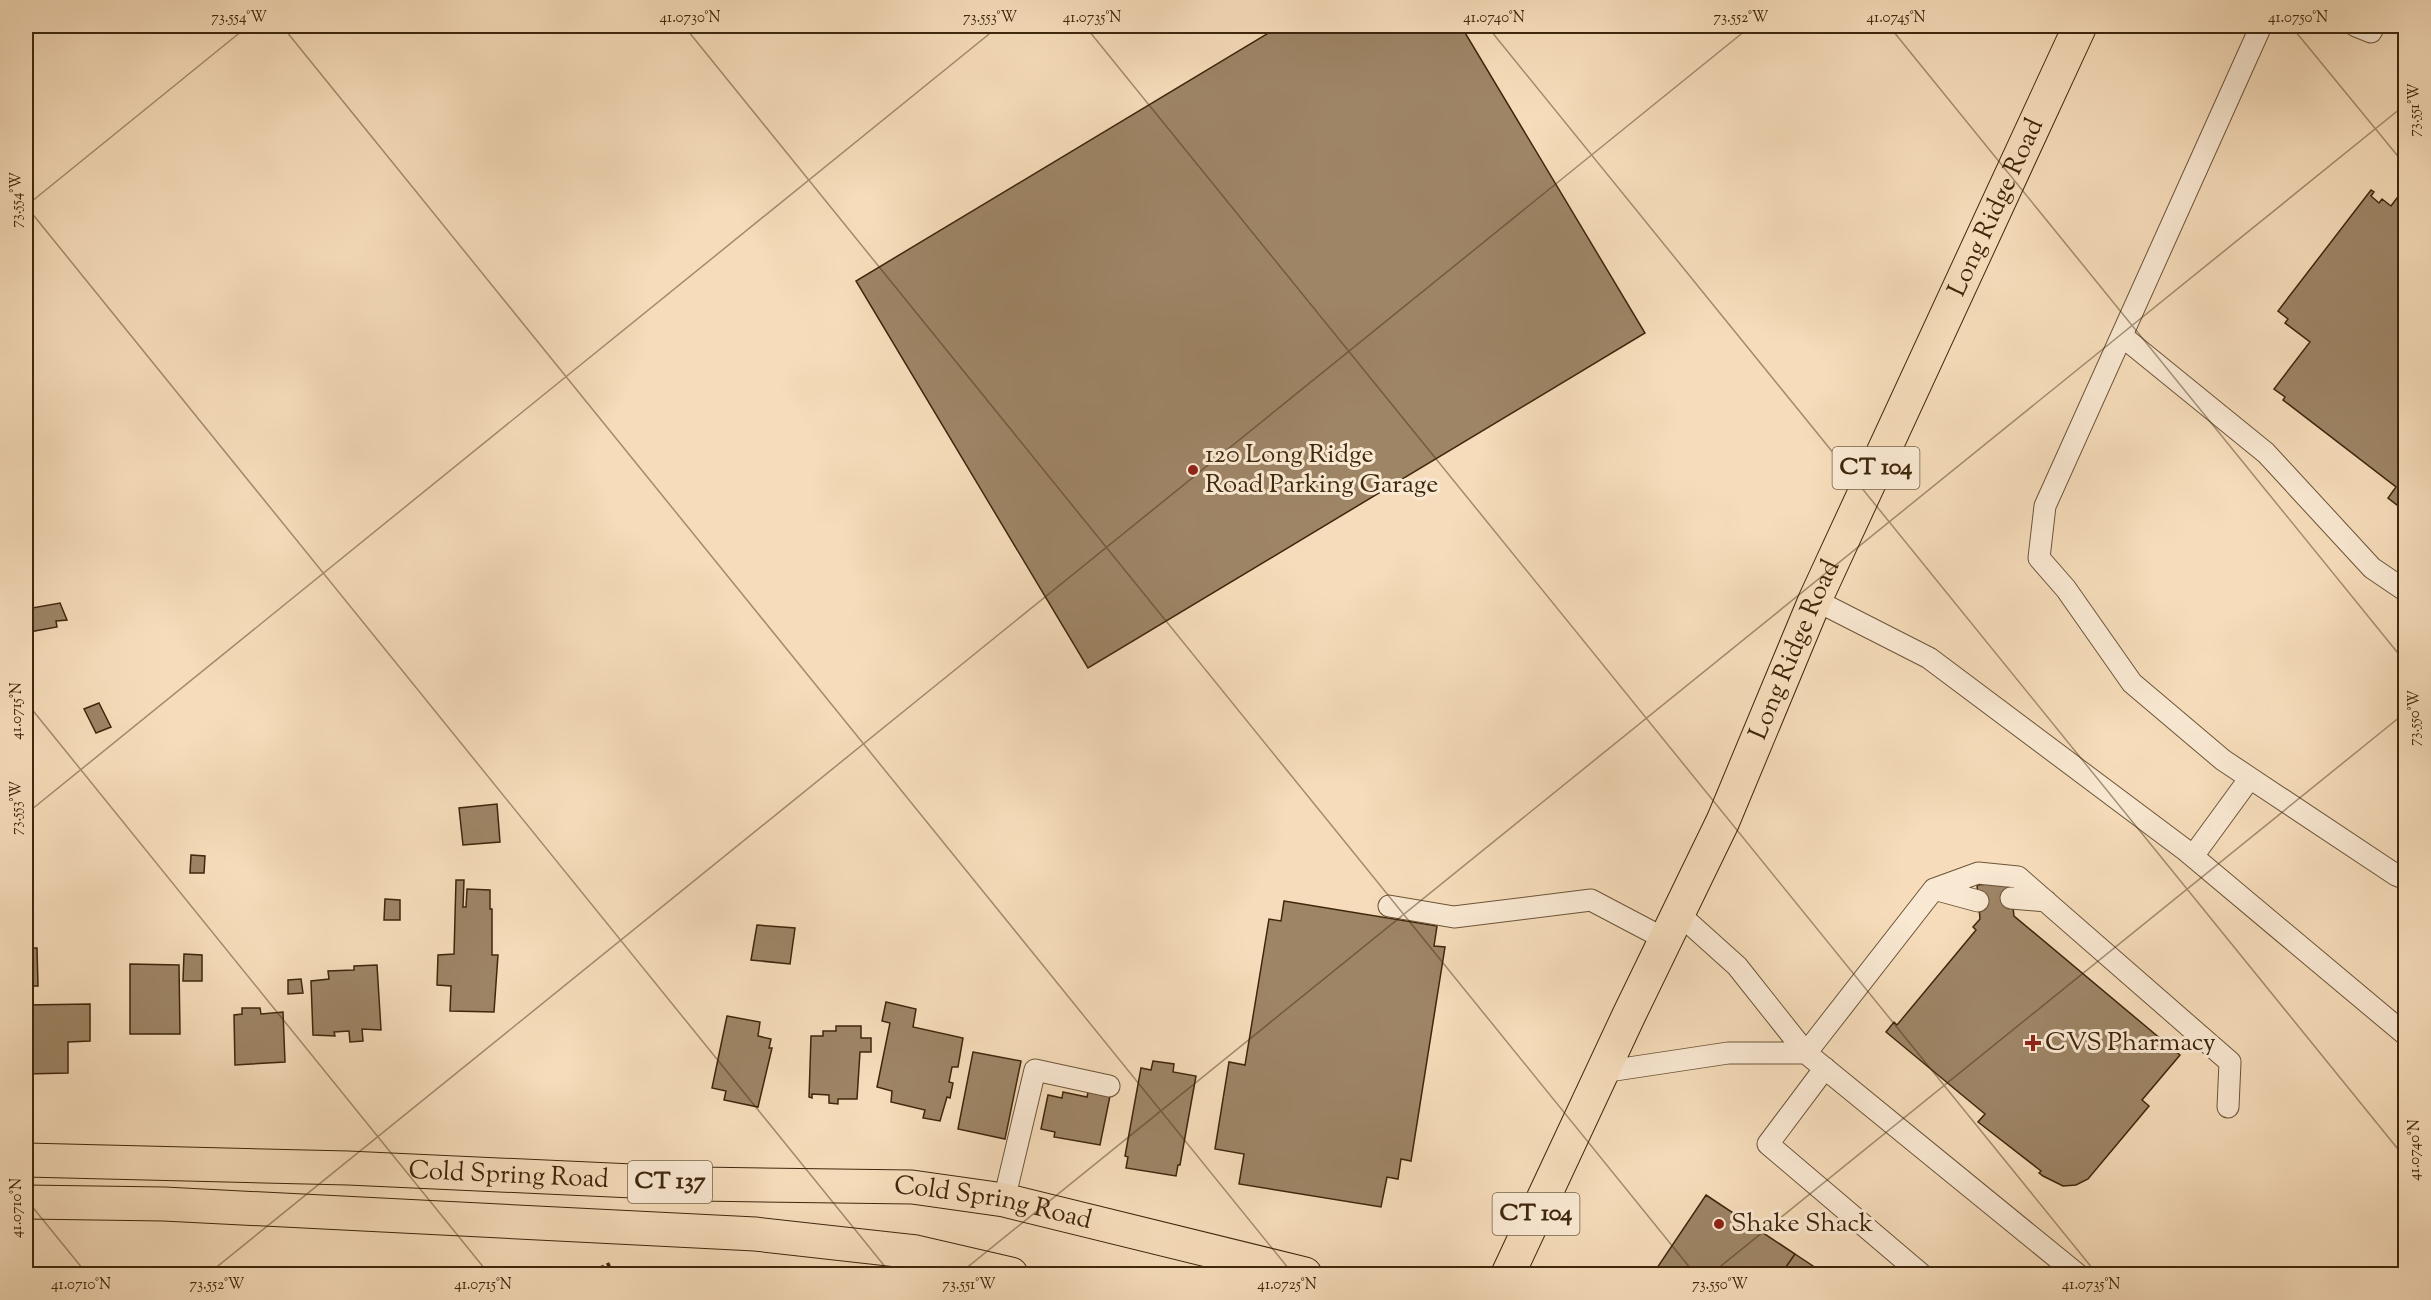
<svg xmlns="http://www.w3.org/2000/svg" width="2431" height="1300" font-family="'Sorts Mill Goudy',serif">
  <rect width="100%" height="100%" fill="#f6dcba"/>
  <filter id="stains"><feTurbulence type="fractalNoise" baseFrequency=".00333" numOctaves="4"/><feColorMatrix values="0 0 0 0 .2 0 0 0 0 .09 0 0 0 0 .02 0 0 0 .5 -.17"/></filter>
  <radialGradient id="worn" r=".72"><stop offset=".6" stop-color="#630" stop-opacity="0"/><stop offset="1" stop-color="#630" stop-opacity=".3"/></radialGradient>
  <path fill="#9e8566" stroke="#3e270c" stroke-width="1.5" d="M1280 26H1461L1645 333 1088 668 856 281Z
    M2406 186V512L2388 498 2396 487 2283 400 2285 397 2274 389 2310 342 2285 323 2288 319 2278 311 2371 190 2374 192 2371 196 2379 203 2382 199 2391 206Z
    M60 603 67 620 56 621 57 627 29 632 26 609Z
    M99 703 111 727 96 733 84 709Z
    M497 804 500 842 463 845 459 808Z
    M191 855 205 856 204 873H190Z
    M456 880H464L463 907H466L467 889 490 890V909H492V955H498L494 1012 450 1011 451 986 437 985 438 955 454 954Z
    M2010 882 2014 916 2180 1055 2142 1100 2149 1106 2088 1179 2076 1185 2063 1186 2043 1176 2039 1173 2041 1171 1978 1122 1985 1114 1886 1032 1894 1022 1897 1025 1976 930 1973 927 1980 919 1977 885Z
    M385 899 400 900V920H384Z
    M1284 901 1437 926 1434 946 1445 947 1411 1161 1401 1159 1398 1179 1387 1177 1381 1207 1239 1184 1244 1154 1215 1149 1229 1062 1245 1065 1269 919 1281 921Z
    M757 925 795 928 790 964 751 960Z
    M26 948H37L38 986H26Z
    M184 954 202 955V981H183Z
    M130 964 179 965 180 1034H130Z
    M377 965 381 1030 362 1029 363 1041 350 1042 349 1031 334 1032 335 1036 313 1035 311 981 329 979 328 971 354 970V966Z
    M301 979 303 993 288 994V980Z
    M886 1002 916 1009 913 1027 963 1038 958 1067H952L949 1082 953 1083 950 1098 947 1097 940 1121 923 1118 925 1110 891 1102 892 1091 877 1087 890 1023 882 1021Z
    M90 1004V1041L68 1042V1073L26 1074V1005Z
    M242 1008H260L261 1014 283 1012 285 1062 235 1065 234 1015 242 1014Z
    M727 1016 760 1022 758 1036 771 1039 769 1048H772L758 1107 724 1100 726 1091 712 1088Z
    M836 1026H861V1038H871V1052H860L857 1099H838V1104L829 1103V1095L812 1094V1098L809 1097 811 1036H823V1031H836Z
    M973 1052 1021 1061 1005 1139 958 1129Z
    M1153 1061 1174 1064 1173 1072 1196 1076 1180 1165H1178L1176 1176 1126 1168 1128 1157 1125 1156 1141 1068 1151 1070Z
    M1063 1092 1087 1097 1088 1092 1110 1096 1100 1145 1054 1137 1055 1132 1041 1129 1048 1095 1062 1098Z
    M1706 1195 1795 1254 1781 1274H1653Z
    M1795 1254 1825 1274H1781Z"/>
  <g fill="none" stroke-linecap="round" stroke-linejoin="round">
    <g stroke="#6c5438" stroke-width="23">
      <path id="lane" d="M2356 26 2371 32 2374 26
        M2122 336 2266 453 2372 568 2406 591
        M1815 600 1929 658 2184 849 2406 1035
        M2250 778 2223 760 2132 683 2066 589 2039 558 2045 506 2261 26
        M2193 856 2250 778 2396 875 2406 879
        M1934 889 1978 901
        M2011 898 2046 901
        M1389 906 1454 917 1591 900 1665 939
        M1678 913 1737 966 1806 1053 2077 1274
        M1806 1053 1934 889 1978 873 2018 877 2230 1062 2228 1107
        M1825 1068 1768 1144 1921 1274
        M1602 1072 1728 1053H1806
        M1004 1200 1035 1070 1109 1086"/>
    </g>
    <g stroke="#3e270c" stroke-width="35">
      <g id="primary">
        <path id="s1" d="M26 1160 348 1168 698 1184 912 1187 1004 1200 1305 1274"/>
        <path d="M26 1202 164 1204 755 1234 916 1252 1011 1274"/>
        <path id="s2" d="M1508 1274 1628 1017 1723 821 1815 600 2080 26"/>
      </g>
    </g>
    <path stroke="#3e270c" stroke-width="4" stroke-dasharray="4.5 3" stroke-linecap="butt" d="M586 1274 610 1264"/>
    <use href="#lane" stroke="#f9e8d2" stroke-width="21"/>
    <use href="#primary" stroke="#f6dcba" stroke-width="33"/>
  </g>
  <path fill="none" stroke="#3e270c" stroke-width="1.5" stroke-opacity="0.45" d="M282 26 1293 1274M684 26 1695 1274M1085 26 2097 1274M1487 26 2406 1159M1889 26 2406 663M2291 26 2406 166M26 206 248 26M26 206 891 1274M26 702 489 1274M26 814 999 26M26 1199 87 1274M208 1274 1751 26M959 1274 2406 104M1711 1274 2406 712"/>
  <g fill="#8f2418" stroke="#f9e8d2" stroke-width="2">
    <circle cx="1193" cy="470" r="6"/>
    <path d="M2030 1034h6v6h6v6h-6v6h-6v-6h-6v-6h6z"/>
    <circle cx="1719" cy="1224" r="6"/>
  </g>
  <g text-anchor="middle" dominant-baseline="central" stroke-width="6" stroke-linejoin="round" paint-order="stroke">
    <g fill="#f9e8d2" stroke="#766147" stroke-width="1.5">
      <rect x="1832.5" y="447" width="87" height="42" rx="4.5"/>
      <rect x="628" y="1161" width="84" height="42" rx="4.5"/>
      <rect x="1492.5" y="1193" width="87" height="42" rx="4.5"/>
    </g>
    <g font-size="24" font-weight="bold" fill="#3e270c">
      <text x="1876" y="468">CT 104</text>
      <text x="670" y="1182">CT 137</text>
      <text x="1536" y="1214">CT 104</text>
    </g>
    <g font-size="26" fill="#3e270c" stroke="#f9e8d2">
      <text stroke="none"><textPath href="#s2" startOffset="1173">Long Ridge Road</textPath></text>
      <text stroke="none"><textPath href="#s2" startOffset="687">Long Ridge Road</textPath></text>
      <text stroke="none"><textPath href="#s1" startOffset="483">Cold Spring Road</textPath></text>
      <text stroke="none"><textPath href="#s1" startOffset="969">Cold Spring Road</textPath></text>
    </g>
    <g font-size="26" fill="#3e270c" stroke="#f9e8d2" text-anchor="start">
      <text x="1205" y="455">120 Long Ridge<tspan x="1205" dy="30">Road Parking Garage</tspan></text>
      <text x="2045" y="1043">CVS Pharmacy</text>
      <text x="1731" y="1224">Shake Shack</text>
    </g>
  </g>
  <rect width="2431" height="1300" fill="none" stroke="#f6dcba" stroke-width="66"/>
  <rect x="33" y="33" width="2365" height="1234" fill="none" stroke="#3e270c" stroke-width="2"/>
  <g font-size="15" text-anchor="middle" fill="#3e270c">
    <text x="239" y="22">73.554°W</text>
    <text x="690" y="22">41.0730°N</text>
    <text x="990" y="22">73.553°W</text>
    <text x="1092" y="22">41.0735°N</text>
    <text x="1494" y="22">41.0740°N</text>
    <text x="1741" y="22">73.552°W</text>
    <text x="1896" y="22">41.0745°N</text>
    <text x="2298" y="22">41.0750°N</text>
    <text transform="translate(2414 110) rotate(-90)" y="5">73.551°W</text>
    <text transform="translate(16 200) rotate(-90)" y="5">73.554°W</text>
    <text transform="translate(16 711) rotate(-90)" y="5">41.0715°N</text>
    <text transform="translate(2414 718) rotate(-90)" y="5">73.550°W</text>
    <text transform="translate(16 808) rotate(-90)" y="5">73.553°W</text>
    <text transform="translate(2414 1150) rotate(-90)" y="5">41.0740°N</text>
    <text transform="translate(16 1208) rotate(-90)" y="5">41.0710°N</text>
    <text x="81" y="1289">41.0710°N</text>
    <text x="217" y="1289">73.552°W</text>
    <text x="483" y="1289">41.0715°N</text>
    <text x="969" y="1289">73.551°W</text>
    <text x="1287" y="1289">41.0725°N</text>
    <text x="1720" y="1289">73.550°W</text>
    <text x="2091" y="1289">41.0735°N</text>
  </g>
  <rect width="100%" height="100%" filter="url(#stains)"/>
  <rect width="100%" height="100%" fill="url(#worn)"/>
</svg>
